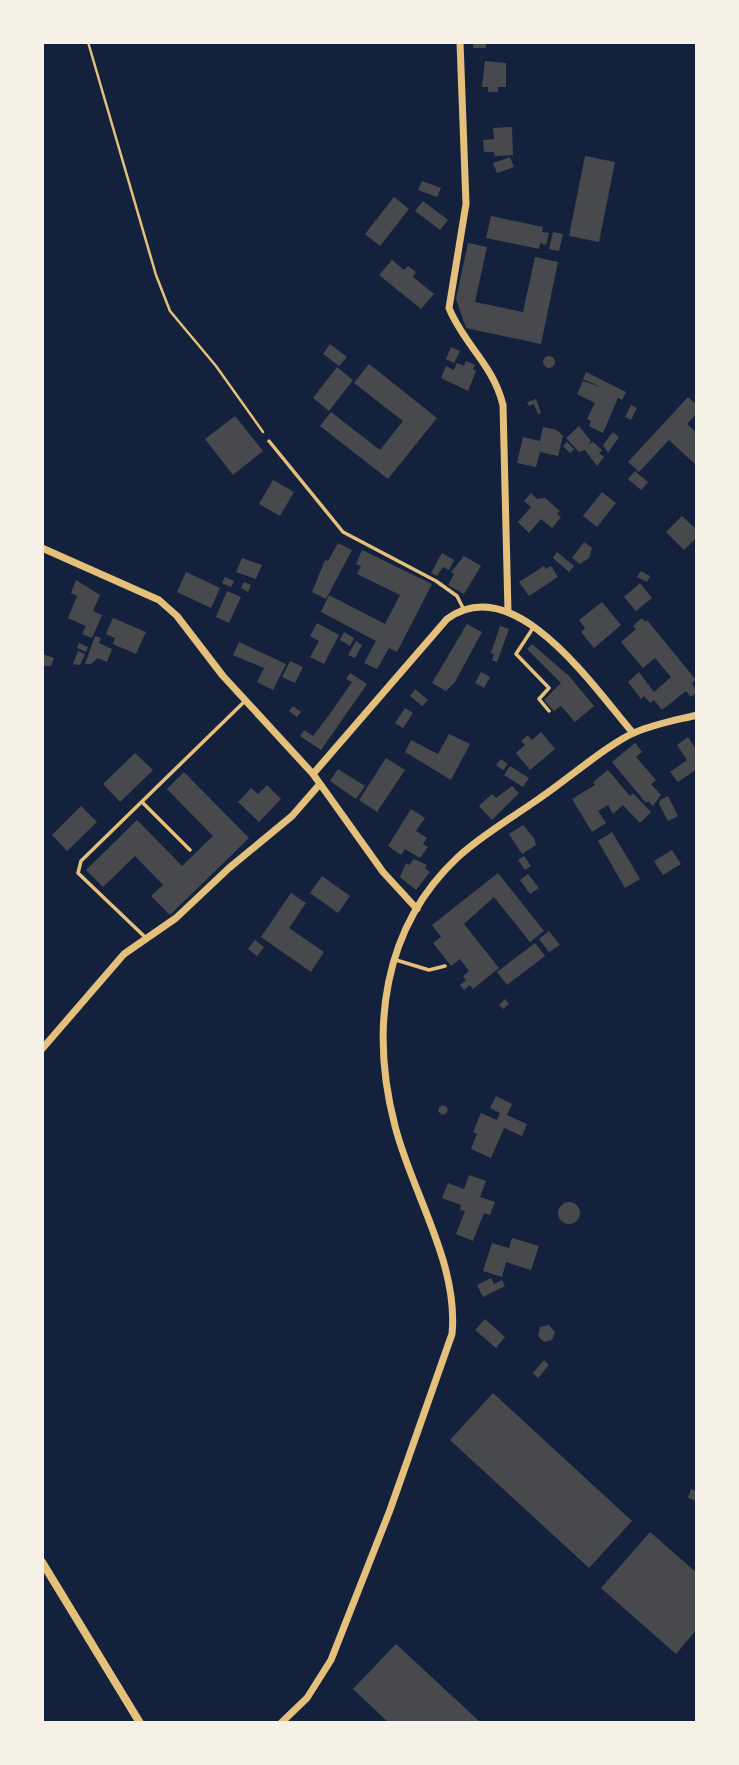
<svg xmlns="http://www.w3.org/2000/svg" width="739" height="1765" font-family="'Golos Text',sans-serif">
  <rect width="100%" height="100%" fill="#14213d"/>
  <path fill="#48494c" d="M473 42H486V48H473Z
    M485 61 506 63V87H498V92H488V87H482Z
    M512 127 513 155 495 156 494 152H484L483 140 494 139 493 128Z
    M585 156 615 162 599 242 569 236Z
    M510 157 514 167 497 173 493 163Z
    M422 181 441 188 437 197 418 190Z
    M394 197 409 209 380 246 365 234Z
    M423 201 448 220 440 230 415 211Z
    M491 216 543 227 542 232 549 233 546 245 540 243 539 249 486 238Z
    M553 232 563 234 559 251 549 249Z
    M468 243 487 247 475 302 523 312 535 257 558 262 541 344 466 328 456 299Z
    M392 260 404 270 408 266 416 272 413 277 434 294 421 309 379 275Z
    M330 344 347 357 339 366 323 354Z
    M451 347 460 351 454 363 446 359Z
    M543 362a6 6 0 1 1 12 0a6 6 0 1 1-12 0Z
    M466 361 475 365 473 369 476 371 468 391 441 378 446 366 454 370 457 363 464 366Z
    M369 364 437 418 388 479 320 426 331 412 380 450 403 421 354 383Z
    M337 367 353 380 329 411 313 398Z
    M586 372 626 392 622 400 618 398 603 433 589 426 591 421 587 419 595 403 577 394 583 381 603 388 583 379Z
    M688 397 697 405V413L687 424 697 433V466L669 440 639 472 628 462Z
    M536 399 541 413 538 414 534 404 529 406 527 402Z
    M631 405 637 408 631 420 625 417Z
    M235 416 263 451 233 475 205 439Z
    M579 426 591 441 588 444 593 442 602 450 599 453 604 457 597 466 585 450 579 452 566 438Z
    M543 427 557 430 563 436 558 456 540 452 536 467 517 463 523 437 540 441Z
    M613 432 619 437 608 453 603 445Z
    M567 442 574 449 570 453 563 446Z
    M635 471 648 482 641 490 628 479Z
    M273 480 294 492 280 516 259 504Z
    M602 492 616 503 597 527 583 516Z
    M531 493 537 499 545 498 560 511 557 514 561 517 552 528 541 519 529 533 518 522 531 507 524 501Z
    M682 516 697 530V537L684 550 666 532Z
    M584 542 592 548 589 558 580 564 572 558Z
    M338 543 352 550 326 599 312 592 325 560 328 561Z
    M362 550 432 584 397 652 389 648 377 669 364 663 376 641 321 612 329 595 385 624 400 595 357 574 361 566 356 564Z
    M557 552 574 566 569 572 553 558Z
    M442 553 454 560 449 570 443 567 437 576 431 573Z
    M464 556 481 566 464 594 448 585 454 574 451 572Z
    M242 558 262 565 256 579 236 572Z
    M544 566 546 569 551 566 558 577 529 596 519 582Z
    M641 571 650 576 647 582 637 577Z
    M186 572 220 588 211 608 177 592Z
    M225 577 234 581 231 587 222 583Z
    M76 580 100 595 93 611 102 615 92 638 82 634 86 626 68 618 77 596 71 593Z
    M244 582 251 585 248 592 241 588Z
    M640 583 652 598 636 611 624 597Z
    M227 591 241 597 229 623 216 617Z
    M602 602 621 625 594 648 581 632 585 628 579 620Z
    M113 618 146 632 136 654 113 644 115 638 106 634Z
    M642 618 645 622 647 620 696 680 692 683 697 692 691 697 686 691 662 710 654 700 650 703 644 696 641 699 628 682 639 672 654 692 671 677 655 658 643 668 621 642 636 629 633 626Z
    M317 623 339 635 324 664 310 657 319 641 310 636Z
    M467 624 482 632 455 682 446 691 432 683Z
    M500 626 509 629 497 662 492 660 494 654 491 653Z
    M344 632 354 638 350 646 340 640Z
    M95 636 101 638 99 643 112 649 107 662 98 658 91 664H85Z
    M356 641 362 645 355 658 348 655Z
    M239 642 286 664 273 690 257 682 264 668 233 655Z
    M79 643 88 647 86 652 77 648Z
    M532 644 569 676 594 706 575 722 561 706 554 711 544 700 561 683 527 649Z
    M78 651 85 654 80 665 73 664Z
    M42 654 54 658 51 666H42Z
    M290 661 303 667 295 683 282 677Z
    M481 672 490 677 484 688 475 683Z
    M350 673 367 684 321 750 300 736 304 730 313 736 329 715 352 682 346 679Z
    M415 689 428 700 422 706 410 696Z
    M293 706 301 712 297 717 289 711Z
    M405 708 413 713 403 728 395 723Z
    M541 732 555 749 530 770 516 753 525 745 521 741 528 735 532 740Z
    M449 734 470 744 451 780 405 752 411 740 438 754Z
    M688 737 697 751V769L678 782 670 772 687 760 677 745Z
    M635 743 642 752 636 757 656 780 651 784 661 795 653 806 648 801 646 803 612 762Z
    M135 753 153 770 120 802 103 784Z
    M386 758 405 770 377 812 359 800Z
    M501 759 508 764 503 770 496 765Z
    M510 766 529 778 523 787 504 775Z
    M338 769 365 786 356 799 330 781Z
    M608 770 630 796 633 793 651 812 640 823 623 805 613 814 608 805 598 811 606 823 592 832 572 799 595 785 593 782Z
    M184 772 249 838 170 915 151 896 163 885 135 856 103 887 86 870 137 820 182 866 213 836 167 789Z
    M267 785 281 799 259 822 238 802 251 788 258 794Z
    M512 786 519 793 492 820 479 806 492 794 496 798Z
    M668 796 678 816 668 821 659 804 660 800Z
    M81 806 97 822 67 851 52 835Z
    M411 809 425 818 416 831 427 838 423 844 428 847 420 858 405 849 401 855 388 846Z
    M523 825 534 838 536 845 522 854 509 834Z
    M612 832 640 879 625 888 598 841Z
    M672 850 681 864 663 875 654 861Z
    M524 856 531 866 525 870 518 860Z
    M414 859 427 865 425 868 430 872 416 890 400 877 406 863 409 865Z
    M498 873 544 931 530 942 494 897 464 924 499 968 473 989 470 985 464 990 460 985 466 980 463 976 469 971 460 959 451 966 433 943 441 937 432 925Z
    M528 874 539 888 530 894 520 880Z
    M322 876 350 896 338 913 310 893Z
    M291 893 306 903 289 928 324 952 311 972 261 937Z
    M549 931 560 945 549 952 539 939Z
    M255 940 264 947 257 956 248 949Z
    M535 943 545 956 507 985 497 972Z
    M505 999 509 1004 503 1009 499 1005Z
    M496 1096 512 1104 507 1115 527 1124 522 1136 504 1128 491 1158 471 1149 477 1134 473 1132 481 1113 497 1120 500 1113 490 1108Z
    M438.5 1110a4.5 4.5 0 1 1 9 0a4.5 4.5 0 1 1-9 0Z
    M469 1175 486 1181 480 1197 495 1202 490 1215 484 1213 473 1241 456 1234 465 1211 460 1210 461 1205 442 1198 448 1183 464 1189Z
    M558 1213a11 11 0 1 1 22 0a11 11 0 1 1-22 0Z
    M512 1238 539 1246 531 1270 506 1262 502 1277 483 1271 492 1243 509 1248Z
    M491 1278 494 1284 502 1280 505 1286 483 1297 477 1285Z
    M485 1319 505 1337 496 1348 475 1330Z
    M549 1325 555 1332 552 1340 544 1342 538 1336 540 1327Z
    M544 1360 549 1365 538 1378 533 1373Z
    M493 1393 632 1521 589 1568 450 1440Z
    M691 1489 697 1491V1501L688 1498Z
    M650 1532 697 1573V1629L676 1654 601 1588Z
    M396 1644 479 1721 477 1723H389L353 1689Z"/>
  <g fill="none" stroke-linecap="round" stroke-linejoin="round">
    <path stroke="#e5c07b" stroke-width="2.5" d="M88 42 156 275 170 311 216 366 263 432"/>
    <path stroke="#e5c07b" stroke-width="3.5" d="M269 441 343 532 436 581 457 596 463 608
      M533 628 516 654 549 688 539 699 549 711
      M142 802 190 850
      M145 937 78 873 81 861 245 701
      M396 960 429 970 445 966"/>
    <path stroke="#e5c07b" stroke-width="7" d="M460 42 466 204 449 308C464 345 493 364 503 405L508 612
      M42 548 159 600 177 616 223 676 313 774
      M417 909 383 872 313 774 447 619C515 569 594 688 633 733
      M42 1049 124 954 176 918 229 868 292 816 319 785
      M281 1723 307 1698 331 1660 390 1510 452 1334C459 1264 412 1193 395 1126 370 1030 382 928 458 857 482 835 513 817 540 798 564 782 612 741 636 732 655 724 677 720 697 715"/>
    <path stroke="#e5c07b" stroke-width="8" d="M42 1562 140 1723"/>
  </g>
  <rect width="739" height="1765" fill="none" stroke="#f6f1e7" stroke-width="88"/>
</svg>
